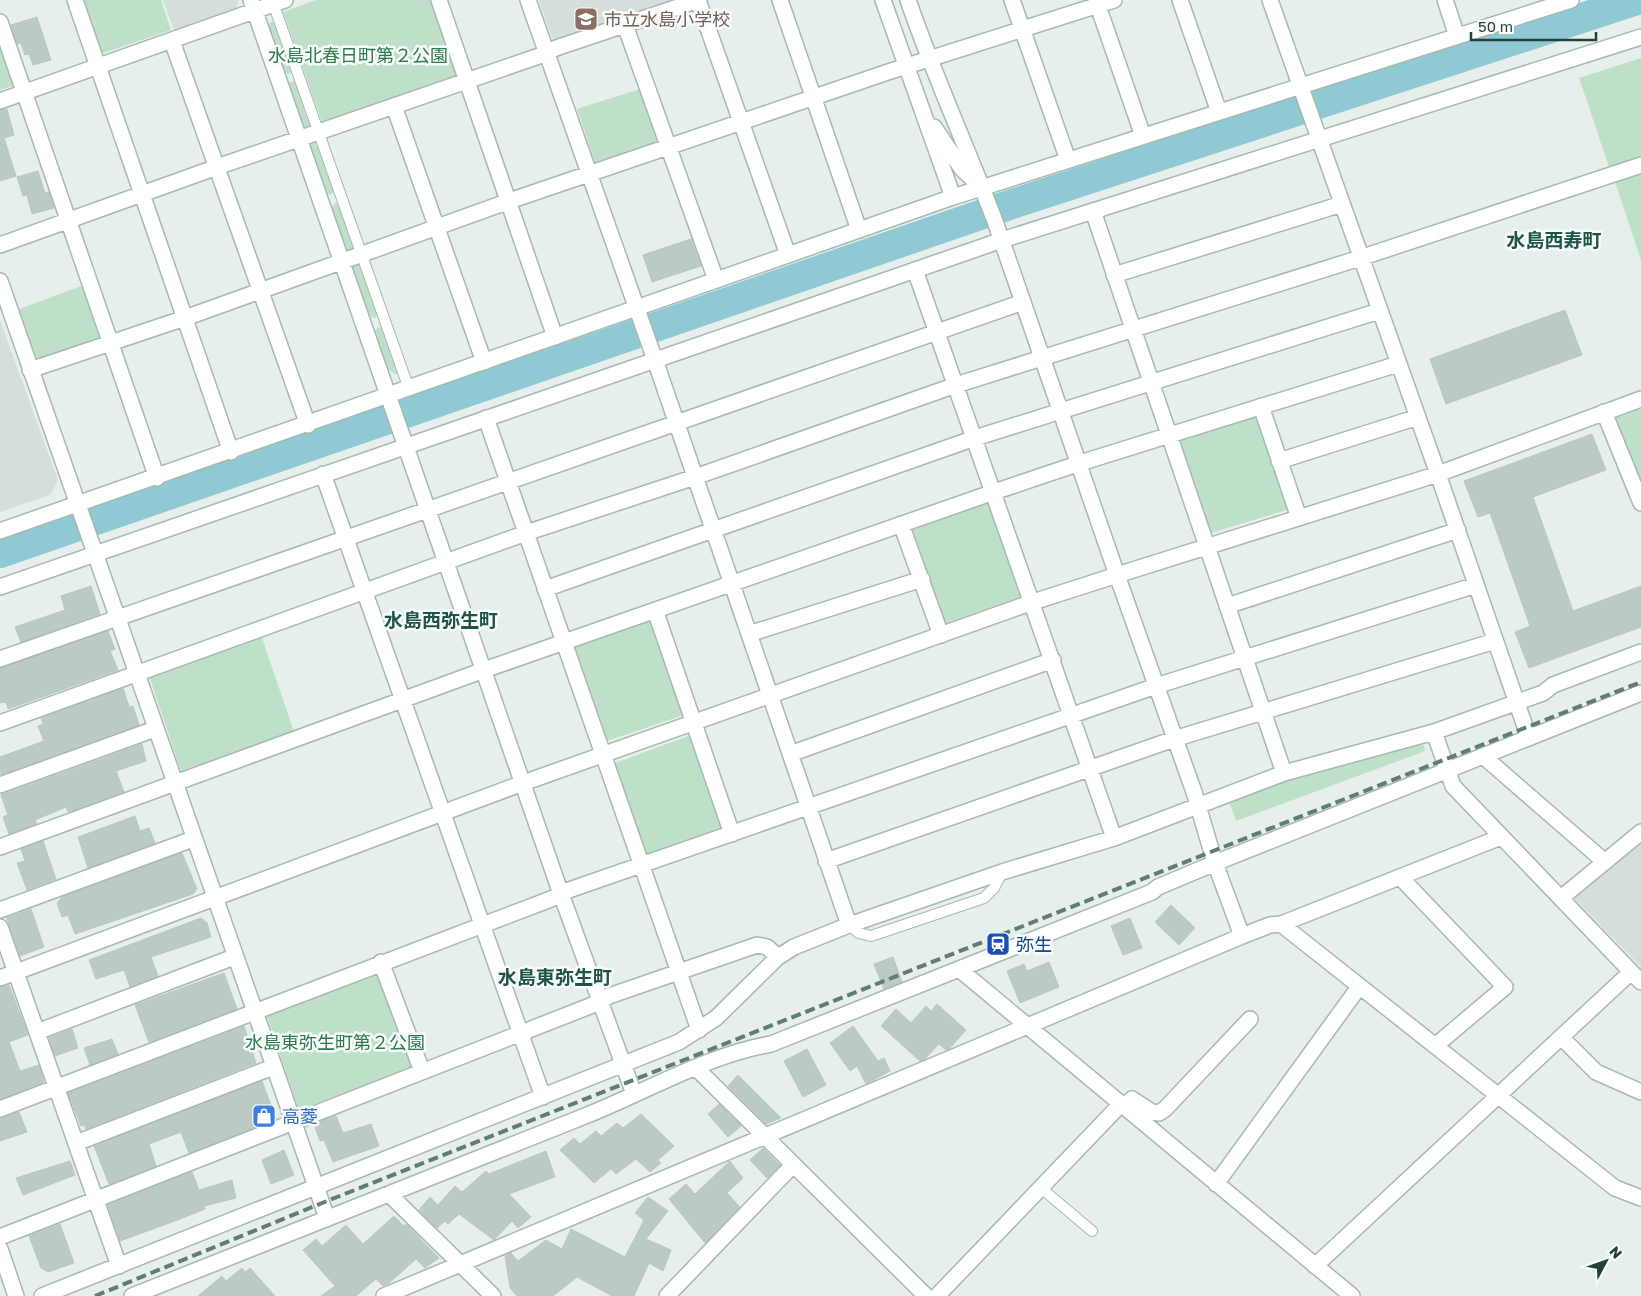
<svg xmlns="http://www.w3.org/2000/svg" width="1641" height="1296" font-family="'Golos Text','Noto Sans JP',sans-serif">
  <rect width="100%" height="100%" fill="#e6efeb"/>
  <path fill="#d4dfda" d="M163 0H239L236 8 174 30Z
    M539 0H682L559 42 552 38Z
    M0 320 58 480 50 495 0 512Z
    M1641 838V967L1572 896Z"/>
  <path fill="#bfe0c8" d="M81 0H161L171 30 100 54Z
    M316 0H434L461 77 323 125 283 12Z
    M270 22H275L292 69 290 74 284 72 268 27Z
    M0 41 15 85 0 90Z
    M1641 58V157L1609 167 1579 78Z
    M297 80 312 126 304 129 287 83Z
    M643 88 663 143 596 165 577 109Z
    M314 141 317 142 334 191 332 194H328L326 191 310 146Z
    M1641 173V260L1615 182Z
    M335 203 339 204 355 250 348 252 331 208Z
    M358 262 360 264 378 314 375 318 370 316 352 267Z
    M84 285 103 340 38 363 19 309Z
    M378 327 383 329 398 371 396 375 387 368 375 331Z
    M1641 407V483L1615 417Z
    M1259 414 1290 509 1207 534 1176 439Z
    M992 501 1022 593 1021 597 943 624 909 528Z
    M652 618 684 715 604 742 573 646Z
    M261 635 294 732 181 771 148 673Z
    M691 735 723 830 644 856 612 764Z
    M1420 743 1424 746 1425 751 1236 821 1229 801 1282 780Z
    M380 970 412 1067 299 1110 266 1014Z"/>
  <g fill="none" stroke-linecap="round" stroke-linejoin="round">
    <path stroke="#8ec9d4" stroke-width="5" d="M0 562 238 483 1005 215 1641 9"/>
    <path stroke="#8ec9d4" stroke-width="30" d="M0 553 1009 205 1637 0"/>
  </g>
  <path fill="#bbcac4" stroke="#b8c9c2" d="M37 17 51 60 33 65 29 54 25 55 21 43 17 44 11 25Z
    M7 109 14 135 4 138 16 176 0 181V110Z
    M38 171 45 193 49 192 54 208 32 214 27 195 23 196 17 177Z
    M691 239 701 266 652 282 643 255Z
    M1565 310 1582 355 1446 404 1430 359Z
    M1592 434 1606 470 1533 497 1573 611 1641 586V627L1529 668 1515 632 1530 626 1490 513 1478 517 1464 481Z
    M91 586 100 614 21 642 15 627 65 610 61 596Z
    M108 631 115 649 110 651 118 670 8 709 6 702 0 703V668Z
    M123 688 129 707 133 706 139 725 1 775 0 757 44 741 38 726 43 724 41 718Z
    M142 744 146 761 116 771 124 792 68 812 66 807 35 820 37 824 9 834 3 817 8 815 1 795Z
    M135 816 140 831 149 828 155 843 88 868 78 837Z
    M43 841 56 879 27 890 17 863 25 861 21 849Z
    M182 853 197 889 193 894 75 934 68 915 62 917 57 903 62 897Z
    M1171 905 1195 928 1179 945 1155 922Z
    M31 909 44 947 20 956 7 918Z
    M201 918 207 923 211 937 151 957 158 976 130 987 124 970 96 979 89 960Z
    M1130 918 1142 948 1123 955 1111 926Z
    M893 957 902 982 884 989 874 964Z
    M1049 962 1059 987 1020 1003 1007 971 1024 964 1027 971Z
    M224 973 237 1009 149 1042 135 1005Z
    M9 985 28 1035 9 1042 20 1071 39 1065 44 1082 0 1099V987Z
    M937 1004 966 1030 949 1049 946 1050 939 1044 925 1059 920 1061 881 1026 896 1009 911 1023 926 1006 931 1011Z
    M244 1026 256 1063 86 1129 84 1125 81 1126 68 1093Z
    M853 1026 878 1061 884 1058 890 1071 866 1084 857 1066 850 1071 830 1043Z
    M72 1029 78 1048 55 1056 49 1038Z
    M112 1039 118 1054 90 1065 84 1048Z
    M807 1049 826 1085 803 1097 784 1061Z
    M738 1075 781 1118 766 1124 728 1086Z
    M262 1081 276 1119 189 1153 181 1132 149 1144 156 1166 109 1184 94 1146Z
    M719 1104 741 1126 728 1137 708 1114Z
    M19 1112 27 1132 0 1141V1118Z
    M641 1114 674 1146 658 1160 661 1163 650 1172 636 1159 616 1174 611 1169 594 1183 560 1150 574 1138 580 1144 596 1131 601 1136 617 1123 623 1128Z
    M336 1116 343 1133 371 1124 379 1146 333 1162 324 1140 320 1141 314 1124Z
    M763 1148 780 1165 767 1178 750 1160Z
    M284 1150 294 1175 271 1184 262 1160Z
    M546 1151 555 1177 509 1194 531 1217 518 1228 512 1221 494 1240 459 1214 448 1224 445 1221 437 1228 419 1210 430 1197 438 1205 455 1186 462 1192 486 1171 489 1174Z
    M70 1161 75 1175 23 1195 16 1178Z
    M730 1161 743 1178 727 1193 740 1207 705 1243 669 1199 686 1184 695 1194Z
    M192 1172 199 1190 232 1180 236 1198 204 1206 205 1209 175 1221 120 1241 108 1205Z
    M648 1197 668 1211 646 1239 671 1250 663 1271 649 1263 634 1296H612L577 1277 553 1296H517L510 1288 505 1256 511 1253 518 1261 546 1240 562 1249 571 1229 625 1257 644 1220 635 1213Z
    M394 1216 404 1226 406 1224 439 1258 425 1268 416 1259 388 1284 383 1286 376 1279 356 1296H321L335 1286 303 1250 316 1239 322 1246 346 1225 363 1244Z
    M60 1224 74 1263 48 1272 41 1268 29 1236Z
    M242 1268 245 1272 250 1268 275 1296H198L222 1276 226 1281Z"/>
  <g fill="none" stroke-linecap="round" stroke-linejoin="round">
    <g stroke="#a8b8b2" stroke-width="12">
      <path id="service" d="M272 0 409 389
        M849 925 859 933 871 936 984 898 994 888 1002 872
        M1041 1188 1092 1231"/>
    </g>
    <g stroke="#a8b8b2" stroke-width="18">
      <path id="minor" d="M75 0 231 452
        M251 0 561 894 634 1094
        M439 0 555 337
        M528 0 655 360 849 925
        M698 0 788 255
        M780 0 859 230
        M1012 0 1068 160
        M1096 0 1143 136
        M1180 0 1219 112
        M1270 0 1438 474 1529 738
        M1445 0 1457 36
        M0 22 157 478
        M625 25 716 280
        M172 41 308 425
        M0 101 285 0
        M394 106 484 362
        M1093 211 1284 773
        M0 245 217 167 539 56 556 48 699 0
        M915 270 1114 838
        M1114 275 1342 204
        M30 370 185 318 515 199 888 72 1114 0
        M1261 406 1299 518
        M1604 412 1641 503
        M486 418 699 1030
        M1279 461 1418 417
        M323 474 543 1097
        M901 524 941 635
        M545 589 975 438 1379 311
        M1227 606 1458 530
        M655 610 732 834
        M749 634 922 579
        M0 659 1023 302
        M0 723 526 533 695 477 956 385 1360 258 1641 165
        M1434 732 1453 786 1641 982
        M790 754 1053 660
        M1483 756 1605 862
        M0 785 155 729
        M0 847 484 670 994 492 1080 463 1398 364
        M826 861 1174 739 1495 641
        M1401 878 1505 987 1435 1046
        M1561 898 1641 832
        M0 910 193 839
        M1281 924 1615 1188 1641 1198
        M0 927 119 1266
        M1242 936 1215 863 1194 792 1117 575 1438 474 1641 399
        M381 962 422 1071
        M959 969 1352 1296
        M37 1032 234 957
        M1561 1037 1596 1072 1641 1092
        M696 1068 926 1296
        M1124 1107 1132 1099 1152 1112 1159 1113 1165 1109 1250 1019
        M0 1109 551 899 569 890 1156 686 1476 585
        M76 1143 273 1067
        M1216 1184 1359 987
        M389 1194 493 1296
        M0 1237 590 1006 609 996 757 945 767 947 778 957
        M1315 1266 1631 972
        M42 1296 679 1042 716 1018 778 957 794 947 849 925 1002 872 1114 838 1284 773 1434 732 1543 693 1553 685 1641 652
        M132 1296C283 1236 434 1176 585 1116 643 1093 710 1054 771 1044L1152 892 1158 887 1215 863 1641 693
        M384 1296 1242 936 1270 925 1281 924 1501 837
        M667 1296 793 1165
        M937 1296 1121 1104"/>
    </g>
    <g stroke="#a8b8b2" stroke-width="18">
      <path id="tertiary" d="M883 0 953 197
        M934 127 962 169 980 186
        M0 281 327 1218
        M0 531 953 197 1571 0
        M0 587 1002 240 1641 37
        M0 978 523 783 1033 602 1117 575 996 224C968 149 934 76 908 0
        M0 1249 16 1296"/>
    </g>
    <use href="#service" stroke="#fff" stroke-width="10"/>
    <use href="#minor" stroke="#fff" stroke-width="15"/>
    <use href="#tertiary" stroke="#fff" stroke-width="15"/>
    <path stroke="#5f7d75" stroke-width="4" stroke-dasharray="10 5" stroke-linecap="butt" d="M95 1296 327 1201 1641 682"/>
  </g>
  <defs>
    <g id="school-square" transform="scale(1.25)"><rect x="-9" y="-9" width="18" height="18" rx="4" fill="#8d6e63" stroke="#f7fbf9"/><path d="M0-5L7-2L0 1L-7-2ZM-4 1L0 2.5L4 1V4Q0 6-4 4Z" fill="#fff"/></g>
    <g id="station-square" transform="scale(1.25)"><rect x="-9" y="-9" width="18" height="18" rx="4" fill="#1a4fb4" stroke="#f7fbf9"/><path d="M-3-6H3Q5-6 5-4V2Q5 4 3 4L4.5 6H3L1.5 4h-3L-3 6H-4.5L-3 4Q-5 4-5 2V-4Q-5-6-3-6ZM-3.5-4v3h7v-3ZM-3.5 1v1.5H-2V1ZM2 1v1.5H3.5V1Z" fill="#fff"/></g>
    <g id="shop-square" transform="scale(1.25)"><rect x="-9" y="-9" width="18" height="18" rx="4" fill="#3f7fe0" stroke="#f7fbf9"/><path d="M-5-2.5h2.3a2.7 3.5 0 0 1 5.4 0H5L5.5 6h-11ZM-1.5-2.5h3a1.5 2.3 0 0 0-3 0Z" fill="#fff"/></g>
  </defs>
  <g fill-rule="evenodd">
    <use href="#school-square" x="586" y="19"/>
    <use href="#station-square" x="998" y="944"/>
    <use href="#shop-square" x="264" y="1116"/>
  </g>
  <g text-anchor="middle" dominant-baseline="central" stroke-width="5" stroke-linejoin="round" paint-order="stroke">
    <g font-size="18" fill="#785e54" stroke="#f7fbf9" text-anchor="start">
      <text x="604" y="19">市立水島小学校</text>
    </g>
    <g font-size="18" fill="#2d7a4b" stroke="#f7fbf9">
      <text x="358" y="55">水島北春日町第２公園</text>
      <text x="335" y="1042">水島東弥生町第２公園</text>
    </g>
    <g font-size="18" fill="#164399" stroke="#f7fbf9" text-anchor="start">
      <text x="1016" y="944">弥生</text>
    </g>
    <g font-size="18" fill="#366cbe" stroke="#f7fbf9" text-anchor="start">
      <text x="282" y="1116">高菱</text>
    </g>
    <g font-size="19" font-weight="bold" fill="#1f5548" stroke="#f7fbf9">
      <text x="1554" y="239">水島西寿町</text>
      <text x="441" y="619">水島西弥生町</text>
      <text x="555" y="976">水島東弥生町</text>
    </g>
  </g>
  <g transform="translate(1606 1261) rotate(49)" stroke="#f7fbf9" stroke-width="4" paint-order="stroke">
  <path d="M0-4L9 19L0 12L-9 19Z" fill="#24423a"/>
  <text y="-8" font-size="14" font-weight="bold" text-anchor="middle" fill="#24423a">N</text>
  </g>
  <path d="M1471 32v8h125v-8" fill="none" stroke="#24423a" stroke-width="2.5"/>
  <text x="1478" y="32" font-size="15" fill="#24423a" stroke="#f7fbf9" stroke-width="4" paint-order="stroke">50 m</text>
</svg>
